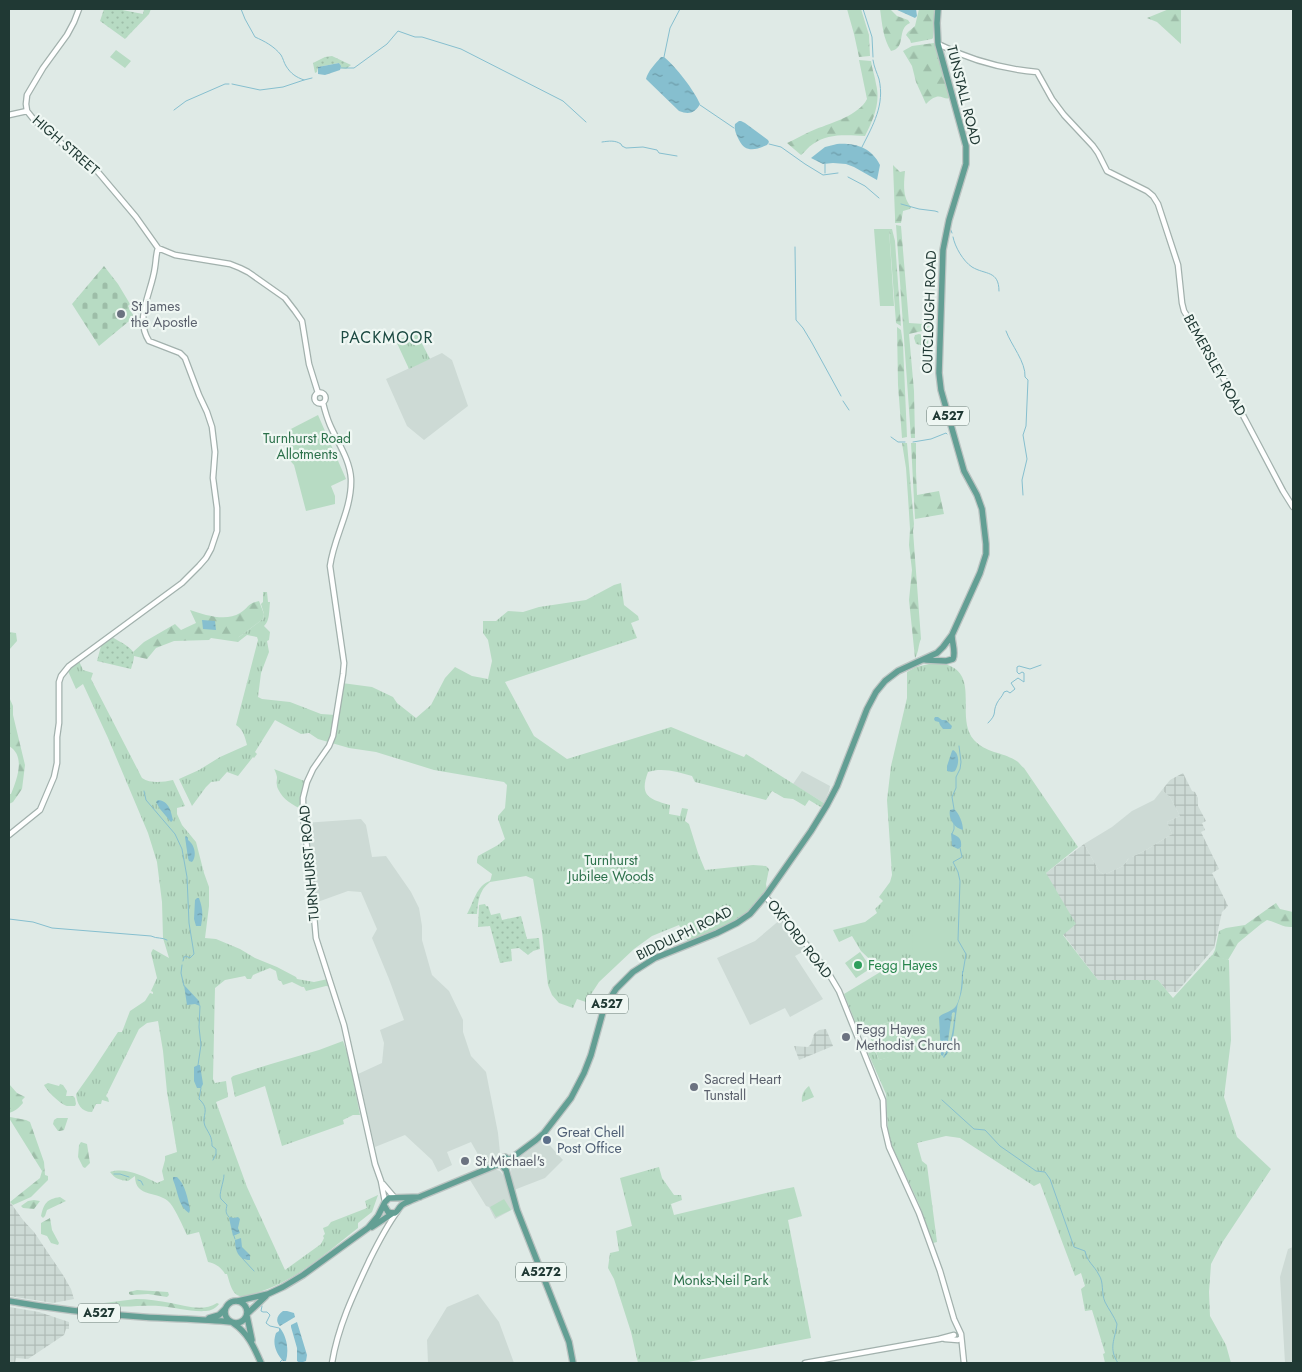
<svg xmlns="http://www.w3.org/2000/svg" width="1302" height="1372" font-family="Jost,sans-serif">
  <defs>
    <pattern id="industrial-grid" width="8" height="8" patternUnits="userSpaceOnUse" patternTransform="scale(1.25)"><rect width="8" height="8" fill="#cddad5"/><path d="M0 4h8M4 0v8" fill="none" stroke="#b0bcb7"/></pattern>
    <pattern id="grass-dots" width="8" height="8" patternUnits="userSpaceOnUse" patternTransform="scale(1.25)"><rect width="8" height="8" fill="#b7dbc3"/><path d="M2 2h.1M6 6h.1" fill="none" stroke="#9dbda8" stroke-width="1.8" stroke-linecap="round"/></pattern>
    <pattern id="forest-firs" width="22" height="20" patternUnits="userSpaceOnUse" patternTransform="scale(1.25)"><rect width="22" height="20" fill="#b7dbc3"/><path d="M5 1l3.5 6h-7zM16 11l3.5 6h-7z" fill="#9dbda8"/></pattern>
    <pattern id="cemetery-stones" width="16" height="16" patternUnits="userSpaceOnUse" patternTransform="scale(1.25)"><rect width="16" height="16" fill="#b7dbc3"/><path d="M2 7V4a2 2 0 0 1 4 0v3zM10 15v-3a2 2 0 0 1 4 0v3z" fill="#9dbda8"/></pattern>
    <pattern id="park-tufts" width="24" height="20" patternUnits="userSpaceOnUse" patternTransform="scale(1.25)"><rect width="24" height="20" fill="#b7dbc3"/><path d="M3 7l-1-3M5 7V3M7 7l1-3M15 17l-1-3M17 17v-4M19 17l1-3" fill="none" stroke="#9dbda8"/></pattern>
    <pattern id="water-ripples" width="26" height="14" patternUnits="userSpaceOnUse" patternTransform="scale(1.25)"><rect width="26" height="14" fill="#86bfcf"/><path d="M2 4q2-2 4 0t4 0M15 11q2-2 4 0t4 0" fill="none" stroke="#6d9ca9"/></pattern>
  </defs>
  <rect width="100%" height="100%" fill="#dfeae6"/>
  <path fill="#cddad5" d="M442 353 452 360 468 406 424 440 407 426 386 379Z
    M802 771 830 786 829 791 824 803 793 784Z
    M1162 790 1170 797 1180 816 1167 822 1172 834 1146 850 1128 859 1123 866 1108 873 1103 874 1099 871 1084 844 1112 827 1132 811 1154 800Z
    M361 819 366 825 372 857 386 856 411 892 419 908 422 926V940L432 975 449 991 463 1020V1032L471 1056 486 1072 498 1133 500 1153 492 1161 484 1165 471 1142 447 1152 452 1165 438 1172 432 1160 405 1135 375 1147 358 1074 382 1063 384 1043 380 1030 404 1020 389 979 372 938 377 929 361 892 348 891 312 904 304 823Z
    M781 919 789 931V933L793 939H796L806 950 795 956 823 999 790 1017 785 1008 750 1025 717 958 755 941Z
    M543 1138 563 1160 545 1178 514 1190 511 1172 512 1162 531 1149Z
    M494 1169 500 1171 504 1176 513 1209 495 1219 489 1207 486 1206 470 1180Z
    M1293 1247V1363H1285L1280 1277 1288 1249Z
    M478 1294 499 1322 514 1363H428L427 1340 447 1307Z"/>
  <path fill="url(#industrial-grid)" d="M1183 773 1192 791 1195 792 1198 798V806L1206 821 1202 823 1205 830 1201 832 1219 869 1212 873 1228 906 1222 912 1214 948 1177 992H1168L1158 980H1098L1063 934 1046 873 1084 844 1099 871 1103 874 1108 873 1123 866 1130 857H1132L1146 850 1172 834 1167 822 1180 816 1170 797 1162 790 1170 780Z
    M826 1029 833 1046 799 1060 794 1046 808 1047 811 1044 814 1034 819 1030Z
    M10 1202 23 1220 34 1232 63 1275 71 1289 74 1299 53 1303 9 1296V1204Z
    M9 1307 39 1312 69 1322V1329H66L64 1335 28 1359 16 1358 15 1363H9Z"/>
  <path fill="url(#grass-dots)" d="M104 9H117L143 14 144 9H151L149 14 125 39 100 21Z
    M332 56 351 65 346 69 341 68 339 63 318 67 317 72 315 73 313 63 325 57Z
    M112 637C118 641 135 648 134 656 134 660 132 665 131 669L97 661 101 646Z
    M490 881V882C479 890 478 901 477 914H467C474 902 476 886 490 881Z
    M485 904 486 906H488L491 915 500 913 502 920 521 916 527 939 539 938 540 949 533 951 528 955 519 948 511 949 512 961 500 963 490 926 478 927 479 905Z"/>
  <path fill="url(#forest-firs)" d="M847 9H861L869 35 870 56 859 57 854 34Z
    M880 9H890L897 16 908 20 910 23C896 29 907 48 891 51 883 39 882 23 880 9Z
    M919 9H935L933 38 932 39 911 43 910 40 906 35 908 32 915 26Z
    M1169 9H1181V44L1157 22 1147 18Z
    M934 43 950 98C945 100 941 95 936 97 932 98 929 101 926 104L916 82 912 66 903 51 912 46Z
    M859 60 871 61C872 69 875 76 876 84 881 103 873 120 865 136 848 135 827 133 813 144 808 147 805 152 801 155L787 143C796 139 806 133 816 129 832 123 859 115 867 99Z
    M893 165 900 172 905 171C904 183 902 197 911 207L910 209 903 211 901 223H895V217Z
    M896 225 901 226 909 323 924 324 933 321 934 324 922 331 909 334 914 391 915 438H911Z
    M889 229H892L895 241 901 326 896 323Z
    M897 327 901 330 903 344 907 437 902 438 898 385Z
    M902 443H907L914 524 913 531 921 639C918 645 919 652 915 658L909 600 912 570 909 545 910 529 908 497 906 468Z
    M911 443H916V471L917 495 939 491 944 514 915 519Z
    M259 601 264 614 263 619 239 637 238 642 211 638 209 640 174 641 156 648 147 659 134 656 133 652 144 642 175 624 181 630 196 623 190 610C205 615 226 622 240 613 250 607 246 604 259 601Z
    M9 632 16 633 17 641 9 650Z
    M9 697 13 706V715L25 765 22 789 13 802 9 804V794H11C17 779 26 756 9 746Z
    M1276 903 1280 909 1293 912 1292 927C1284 928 1276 922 1267 920L1261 924 1238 943 1228 960 1212 956 1215 950 1219 931 1226 928 1245 925Z
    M48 1083 59 1086 60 1084 63 1085 67 1091 66 1096H73L75 1098 76 1104 75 1106C74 1106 68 1106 67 1106 60 1104 47 1091 44 1085Z
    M9 1084 17 1093 25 1097 22 1100 23 1103C18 1109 15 1111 9 1113Z
    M10 1117 26 1120 30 1122 44 1162 45 1175 48 1176V1180L31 1197 13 1205 10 1202 40 1178 42 1171 9 1118Z
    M57 1118H68L64 1130 60 1131H58L53 1124 54 1120Z
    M81 1142 87 1144 90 1163 85 1168 83 1167 78 1157 79 1145Z
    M60 1197 66 1201 47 1210 45 1216 43 1218 41 1216C44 1203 47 1199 60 1197Z
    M34 1200 40 1201 34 1209 23 1208 21 1206 28 1201Z
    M50 1218 52 1230 59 1243 58 1245 51 1243 47 1236 41 1234V1223Z
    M137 1290 168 1292 169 1295 167 1297 148 1294 131 1295 129 1294V1292Z
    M136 1299C148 1299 159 1301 171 1303 186 1306 203 1312 217 1303L219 1304C216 1308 211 1311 206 1311 190 1312 174 1307 159 1306 139 1305 119 1309 100 1304L104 1303Z"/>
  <path fill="url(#cemetery-stones)" d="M104 266 118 284 130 304 128 306 134 317 99 346 72 304Z"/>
  <path fill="url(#park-tufts)" d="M416 332 430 359 409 369 396 341Z
    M919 334 929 337 926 353 922 352 921 345 916 344 914 338 915 335Z
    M621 583 624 605 638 616 639 620 631 623 637 638 505 682 534 736 567 759 671 727 744 757 746 754 827 805 824 809 809 800 805 806 793 799 784 798 772 791 766 800 695 782 692 776C679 772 662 767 648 772 639 796 649 799 670 805L669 814 680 816 682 808 688 809 685 821 689 824 698 853 705 870 753 865 766 866 769 869 766 884 768 895 750 914 689 944 679 925 652 936 634 949 599 982 586 1002 577 999 573 1008 559 1003 552 995 548 985 542 932 533 879 526 876 490 882 492 874 477 863V860L478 856 498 845 505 839 498 819V816L505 808 507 785 504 782 434 770 376 752 349 748 318 739 309 733 301 734 275 720 255 752 257 754 254 758 253 757 238 776 227 772 219 781 211 782 206 787 192 806 179 779 199 770 220 757 247 745C245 737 243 729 236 725L258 640 257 637 247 635 238 642 237 640 239 637 263 619 264 614 261 604 263 602V592H267L268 602H270C269 610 270 621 264 626L270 632 269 640 267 641 269 652 261 673 258 697 262 699 290 702 321 714 336 715 342 683 372 687 393 697 397 703 416 718 431 705 445 678 455 667 472 676 488 679 492 661 488 640 483 633V621H496L508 611 523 612 539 607 586 600 614 585Z
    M79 661 83 670 93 673 91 679 142 778C151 784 163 782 173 780L185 806 177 808V814L182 825 196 842 204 873 209 887V906L205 938 216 939 240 949 255 958 277 967 296 977 297 979 314 982 328 979 331 987 326 986 306 991 304 987H302L292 982 283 985 281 981 278 980 276 971 270 968 253 975 251 979H247L245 976 225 980 215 988 213 1079 215 1083 226 1081 228 1097 216 1102 247 1187 285 1270 321 1244 324 1238 323 1236 325 1234 323 1228 328 1226 331 1222 367 1208 365 1201 378 1195 372 1212 358 1223V1228C326 1253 294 1282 256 1293 250 1295 242 1298 237 1295 231 1291 229 1280 227 1274H225C222 1268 215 1263 208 1262L199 1232 187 1235C182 1225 177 1212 170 1203 159 1190 135 1199 135 1176L128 1181C120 1180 115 1179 110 1172 126 1167 143 1176 157 1183L164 1180 162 1171 165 1160V1156L177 1152 167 1092 163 1051 158 1021 147 1023 139 1029 106 1096 108 1098 109 1102 102 1100 101 1104H96L92 1112C81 1112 77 1104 76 1094L93 1070 118 1032H122L130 1011 145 1001 150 993 153 994V992L151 991 157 978 151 953 153 949 169 958 163 938 162 902 157 862 148 833 108 738 83 684 76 689 68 671Z
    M929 664C934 664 939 663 944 664 982 673 954 717 974 740 986 753 1002 752 1015 760 1019 762 1021 766 1024 768L1078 847 1046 873 1076 924 1063 935 1098 980H1158L1173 998 1212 955 1229 960 1231 1040 1224 1097 1237 1137 1271 1169 1222 1243 1211 1264 1209 1292 1210 1316 1226 1345 1231 1363H1105L1103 1354 1105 1353 1092 1310 1085 1311 1081 1289 1085 1286 1081 1273 1075 1276 1040 1183 1034 1186 960 1138 946 1136 917 1143 922 1161 927 1165 937 1242 933 1243 919 1204 892 1146 888 1131 886 1094 868 1053 875 1051 879 1060 905 1052 893 1021 859 1031 844 994 882 971 861 951 852 936 839 942 833 930 865 922 877 913 875 909 883 901 879 897 890 882 892 875 887 800 891 766 907 698V672L916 667Z
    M274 769 307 782 303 810C293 805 283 800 278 789 276 785 277 781 277 777 277 776 275 770 274 769Z
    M343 1041 349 1058 360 1115H353L343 1120 344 1124 282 1146 265 1086 235 1097 231 1078 233 1076 271 1064 319 1050Z
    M809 1086 814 1097 802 1102C801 1095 804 1090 809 1086Z
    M659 1167 662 1178 674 1195H681L682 1200 671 1204 674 1215 770 1192 794 1187 802 1216 788 1220 811 1338 683 1363H638L631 1332 614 1279 608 1268 610 1253 619 1251 616 1231 632 1226 620 1178Z"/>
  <path fill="#b7dbc3" d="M116 50 131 61 125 68 110 57Z
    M874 229H889L894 306H880Z
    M318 415 346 479 331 486 335 496V504L306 511 294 465 285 455 287 431Z
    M912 927H943V979H913Z
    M860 952 871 968 856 978 845 963Z
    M893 1021 906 1053 879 1060 867 1029Z
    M504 1199 511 1210 496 1217 490 1207Z"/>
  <path fill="url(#water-ripples)" d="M895 9H916L917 16 915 18Z
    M661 57H664C676 67 694 90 700 104 695 113 689 115 679 111L646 79C648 71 655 64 661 57Z
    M339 63 341 66 340 70 325 75 318 74V67Z
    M739 121H741L745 123 768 140 769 142 767 145C756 150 745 153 739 140 736 134 734 130 735 124Z
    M837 144C855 143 871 147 880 165L877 180 854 167 846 164 833 163 823 164 811 158 825 147Z
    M202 620 215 621 216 630 203 629Z
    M935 717H938L942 720H946L952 726 951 729H943L940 725 939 722 935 721 934 719Z
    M953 750C960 754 959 765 955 771L952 772 947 771V766L952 751Z
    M158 800C169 801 171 811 173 820L171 822 160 809 156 802Z
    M954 809C959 813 963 823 963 830 954 828 948 818 950 810Z
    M951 833C958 837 962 837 961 847L958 849 952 846Z
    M186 836 188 838V840C195 845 197 856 192 862L189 861 188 858 185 837Z
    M197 898H199C203 909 203 914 201 926H196L194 919 195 900Z
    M962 971H963C963 979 963 987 961 994 960 999 957 1004 957 1009 954 1025 955 1046 944 1058L943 1057C952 1045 953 1027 955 1013L954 1012 952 1013 948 1041 943 1056 941 1055 939 1017C944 1012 952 1012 956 1006 961 999 962 980 962 971Z
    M184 985 199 1001 200 1006 195 1004 187 1005Z
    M198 1065H200L203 1084 201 1088H197L194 1081V1067Z
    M173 1177H177C185 1184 188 1199 190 1210L189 1213C178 1206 178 1191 173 1180Z
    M230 1217 234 1218 238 1217 240 1219 238 1228 240 1233 233 1236 229 1218Z
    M241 1238 242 1247 250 1255V1260C238 1260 235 1250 235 1240Z
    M283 1311H287L294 1313 295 1317 280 1326C275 1321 277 1315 283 1311Z
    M297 1322 307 1355 306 1361 300 1363 297 1361V1348L291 1327V1325Z
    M279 1328H280C287 1337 289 1350 286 1361H283C276 1353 272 1344 276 1333L279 1331Z"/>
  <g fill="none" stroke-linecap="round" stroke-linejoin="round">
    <path stroke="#86bfcf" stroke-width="1" d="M241 9 245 19 255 37C264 41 274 46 281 55 283 58 284 63 286 66 291 74 296 77 304 80L312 78
      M863 9 872 37 873 57
      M664 57 670 28 680 9
      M340 68H354L387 44 398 31 415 37H422L461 49 563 101 586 122
      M232 84 260 90 283 87 304 80
      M700 105 734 128
      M174 110 186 101 225 84H229
      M602 142C609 141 615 140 621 144L622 146 626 148 643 147 657 150 659 153 677 156
      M769 144 781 147 805 164 823 175 838 173
      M862 147C873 125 885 105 879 79 877 73 874 67 873 60
      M825 173V164
      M848 177 865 186 879 198
      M901 204 919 209 935 211 938 212
      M950 228 952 233
      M953 237C955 247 963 261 972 267 985 275 999 270 999 291
      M795 247 796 320 803 328 812 343 841 396
      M1006 331C1011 345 1026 362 1025 377L1028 380 1026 426 1023 435 1027 459 1022 480 1023 495
      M843 401 849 410
      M891 437 898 442H905
      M913 442 931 439 946 433 947 434
      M988 723C998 713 992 713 997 703 999 699 1002 697 1004 692L1007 691 1010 693 1015 689 1011 683 1018 678 1024 682V673L1022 672 1019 674 1017 672V667L1019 666 1030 669 1041 665
      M144 791 146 800 175 834 182 849 187 877 189 923 194 954 190 958 186 956 184 957 183 961
      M954 809 952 797 956 788V777L960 769 961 762 959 746
      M952 834 954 829V824
      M960 848 962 857 953 862 958 872 960 881 958 940 966 954 963 972
      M9 919 33 922 52 928 151 936C157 939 162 937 167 940
      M182 965 181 973 184 986
      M198 1065 201 1045 199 1027 200 1006
      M201 1088 199 1099C211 1110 201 1115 205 1126 209 1134 212 1136 212 1146L216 1149V1154L213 1160
      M942 1100 974 1129 985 1130 1000 1146 1036 1171 1045 1172 1050 1179 1074 1247 1085 1251C1087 1262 1094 1265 1099 1275 1104 1282 1101 1293 1105 1302 1109 1310 1114 1316 1117 1324 1115 1340 1108 1348 1118 1363
      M114 1174H120L129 1177
      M224 1175C224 1182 218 1195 221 1199 223 1201 225 1203 227 1205 226 1210 225 1213 229 1217
      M138 1180 141 1181 143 1185
      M234 1236 235 1239
      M242 1258 254 1271
      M262 1306 261 1311 263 1312H267L270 1315 266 1323 270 1326 279 1328
      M279 1363 282 1360"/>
    <g stroke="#a2b1ad" stroke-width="7">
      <path id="minor" d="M79 9 74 22 67 35 43 68 27 95 26 104 27 111 35 121 60 142 98 172 136 217 158 248 175 255 230 264 240 268 248 272 285 298 295 311 302 321 309 364 318 393
        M938 44C970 60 1002 69 1037 72L1052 99 1064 115 1093 146 1098 153 1107 171 1147 191 1153 196 1158 204 1178 265 1182 303 1184 311 1209 351 1283 491 1293 507
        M9 115 27 111
        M314.5 398a5.5 5.5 0 1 1 11 0a5.5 5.5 0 1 1-11 0Z
        M323 403C325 411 327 418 330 425 338 443 350 460 351 479 352 510 334 536 330 566L344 663 343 674 333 736 329 746 313 769 307 782 303 798V817L310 870 316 938 344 1025 375 1164 381 1181 385 1202
        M9 835 40 810 54 777 57 763V737L59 723V682L61 676 69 666 182 583 199 566 206 558 211 549 217 531V508L213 478 215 452 212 427 207 412 199 395 185 358 180 353 149 341C134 318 152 292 155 267 156 261 156 254 158 248
        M765 896 811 950 829 974 839 991 883 1100 884 1126 889 1147 919 1213 940 1271 954 1319 961 1334 964 1363
        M383 1184 394 1197
        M945 1339 958 1340 961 1338
        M332 1363C338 1326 354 1293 370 1259 378 1243 386 1227 397 1212
        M805 1363 939 1339 954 1335"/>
    </g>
    <g stroke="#bcc4c2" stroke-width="8">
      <path id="major" d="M926 660 946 661 953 659C956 652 952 643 952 636
        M509 1160 536 1140 544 1133 571 1098 584 1073 591 1055 604 1008 616 989 633 972 655 958 717 933 737 923 750 914 767 894 811 831 827 805 837 786 867 709 876 692 885 681 898 671 937 653 943 647 952 635 980 573 986 554V544L982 509 977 495 964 471 941 390 939 373 943 250 949 220 966 164V146L938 44 937 23 938 9
        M499 1164 500 1159 505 1157 509 1160
        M504 1168 506 1170 517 1210 569 1342 573 1363
        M384 1205 388 1212C398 1215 396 1211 401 1206 403 1203 409 1202 412 1200L499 1164
        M372 1227 393 1213
        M225 1312a11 11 0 1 1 22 0a11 11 0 1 1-22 0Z
        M9 1301C53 1309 98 1314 143 1317 172 1319 202 1319 231 1322
        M238 1301 268 1294 283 1287 303 1275 368 1228 378 1216 385 1202 389 1198 420 1197
        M247 1314 266 1296
        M247 1316 252 1340
        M209 1318 219 1315 225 1309
        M233 1323C248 1333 254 1347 261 1363"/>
    </g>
    <use href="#minor" stroke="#fff" stroke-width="4.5"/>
    <use href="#major" stroke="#639f94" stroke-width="5.5"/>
  </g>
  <g fill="#6b7280" stroke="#eff7f3" stroke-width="2">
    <circle cx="121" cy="314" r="5"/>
    <circle cx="846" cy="1037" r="5"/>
    <circle cx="694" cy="1087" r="5"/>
    <circle cx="465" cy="1161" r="5"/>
  </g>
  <circle fill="#2e9e5b" stroke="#eff7f3" stroke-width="2" cx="858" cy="965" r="5"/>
  <circle fill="#5c6f8a" stroke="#eff7f3" stroke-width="2" cx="547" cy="1140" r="5"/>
  <g text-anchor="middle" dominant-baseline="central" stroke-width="4.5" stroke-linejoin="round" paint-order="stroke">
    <g fill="#eff7f3" stroke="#5e726d" stroke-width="1">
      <rect x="927" y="406.5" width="42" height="19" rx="4"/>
      <rect x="586" y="994.5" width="42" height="19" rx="4"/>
      <rect x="516" y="1262.5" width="50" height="19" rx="4"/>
      <rect x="78" y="1303.5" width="42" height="19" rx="4"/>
    </g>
    <g font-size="12" font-weight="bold" fill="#203934">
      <text x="948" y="416">A527</text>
      <text x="607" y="1004">A527</text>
      <text x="541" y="1272">A5272</text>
      <text x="99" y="1313">A527</text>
    </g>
    <g font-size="14" fill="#203934" stroke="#eff7f3">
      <text transform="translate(964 95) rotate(76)">TUNSTALL ROAD</text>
      <text transform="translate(66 145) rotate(41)">HIGH STREET</text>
      <text transform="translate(929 312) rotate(-88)">OUTCLOUGH ROAD</text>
      <text transform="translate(1215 365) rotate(61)">BEMERSLEY ROAD</text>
      <text transform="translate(309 863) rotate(-95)">TURNHURST ROAD</text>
      <text transform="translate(684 933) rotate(-26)">BIDDULPH ROAD</text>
      <text transform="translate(800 939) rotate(52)">OXFORD ROAD</text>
    </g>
    <g font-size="14" fill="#5b616d" stroke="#eff7f3" text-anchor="start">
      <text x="131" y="306">St James<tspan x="131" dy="16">the Apostle</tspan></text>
      <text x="856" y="1029">Fegg Hayes<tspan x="856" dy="16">Methodist Church</tspan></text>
      <text x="704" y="1079">Sacred Heart<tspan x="704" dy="16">Tunstall</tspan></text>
      <text x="475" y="1161">St Michael's</text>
    </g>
    <g font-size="14" fill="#2b704a" stroke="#eff7f3">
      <text x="307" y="438">Turnhurst Road<tspan x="307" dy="16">Allotments</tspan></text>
      <text x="611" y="860">Turnhurst<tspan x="611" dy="16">Jubilee Woods</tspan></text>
      <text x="721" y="1280">Monks-Neil Park</text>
    </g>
    <g font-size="14" fill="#27864d" stroke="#eff7f3" text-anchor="start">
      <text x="868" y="965">Fegg Hayes</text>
    </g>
    <g font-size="14" fill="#4e5e75" stroke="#eff7f3" text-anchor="start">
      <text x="557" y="1132">Great Chell<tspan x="557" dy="16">Post Office</tspan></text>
    </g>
    <g font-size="16" letter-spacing="1" fill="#1d4b43" stroke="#eff7f3">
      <text x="387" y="337">PACKMOOR</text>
    </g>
  </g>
  <rect width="1302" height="1372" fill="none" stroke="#203934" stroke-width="20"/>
</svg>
